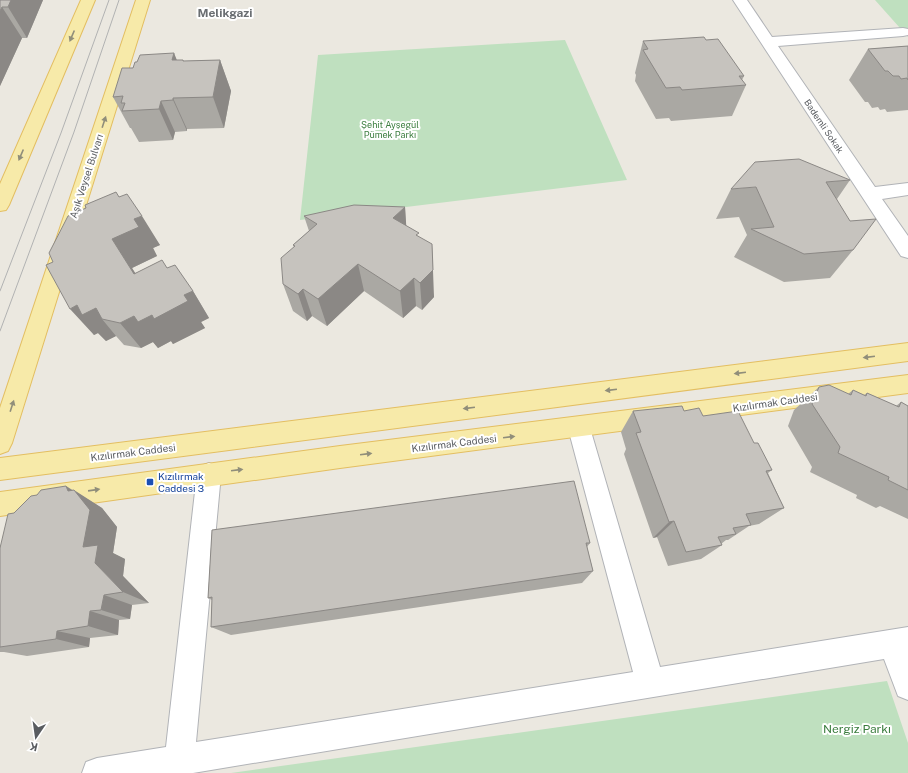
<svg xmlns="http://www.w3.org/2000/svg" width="908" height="773" font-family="'Public Sans',sans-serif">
  <rect width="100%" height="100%" fill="#ebe8e0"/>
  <path fill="#bfe0bf" d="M875 0H908V37Z
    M565 40 627 180 300 220 318 55Z
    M887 681 908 743V773H231Z"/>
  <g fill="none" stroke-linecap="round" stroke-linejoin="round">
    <g stroke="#b1b3b7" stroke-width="2">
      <path id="minor" d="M733 0H747L772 37 903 28 908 29V35L903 36 778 46 875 187 908 183V195L882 199 908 236V258L901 256Z
        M579 418 587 421 590 428 660 667 908 627V700L898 696 884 659 193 773H82L86 762 97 758 166 747 197 474 201 466 209 463 217 466 221 474 196 742 633 672 568 428 571 421Z"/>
    </g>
    <g stroke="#e3be61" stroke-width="2">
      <path id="major" d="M81 0H95L9 205 6 210 0 211V184Z
        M136 0H150L12 443 8 451 0 454V408Z
        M908 343V361L0 480V458Z
        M908 375V393L340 468 0 516V492L340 446Z"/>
    </g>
    <use href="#minor" fill="#fff" fill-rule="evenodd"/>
    <use href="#major" fill="#f7eaa9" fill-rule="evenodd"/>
    <path stroke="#b1b2b2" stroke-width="1" d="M0 291 61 133 109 0
      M0 331 74 132 119 0"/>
  </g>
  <path fill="#aaa8a3" d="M0 0H43L27 38H22L0 86Z
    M706 40 744 76 742 80 746 85 732 116 671 121 669 118 656 119 635 81 636 75 635 73 643 41Z
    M908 46V110L887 112 885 109 880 110 878 107 872 108 868 102H865L849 80 868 49Z
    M174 53 176 60H183L184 61 220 60 231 91 224 128 187 129V131L175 132 173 140 139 142 131 128H130L113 97 137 62Z
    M850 180 837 199 853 250 830 278 784 282 734 257 747 235 739 217 716 219 731 189Z
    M120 197 160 245 153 248 157 256 132 268 135 273 167 268 193 291 209 318 201 322 205 328 173 344 171 341 158 348 153 342 141 348 124 345 116 336 106 341 98 333 94 335 53 262Z
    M405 207 406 226 419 237 434 297 422 310 416 306 403 318 364 291 327 326 312 316 307 321 293 311 283 284 294 247 293 245 309 231 304 216Z
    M819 387 848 394 853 390 864 395 867 393 896 406 901 402 908 406V519L880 506 876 508 856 498 857 495 810 472 812 467 788 426 794 410Z
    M633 411H684L703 416 754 443 772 470 768 473 784 508 759 524 749 526 728 540H726L721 544 722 545 701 559 668 566 657 537 653 538 624 454 626 449 621 432Z
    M66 486 102 508 117 527 113 553 125 559 123 576 149 603 132 605 130 619 119 620 118 635 90 638 89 647 27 656 4 652H0V548L14 513 37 495Z
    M212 530 590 543 587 547 593 571 582 583 231 635 211 627 212 600 208 598Z"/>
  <path fill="#8b8885" d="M11 0H43L27 38 8 7Z
    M2 7 22 38 0 86V11Z
    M174 53 187 85 172 60Z
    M220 60 231 91 224 128 213 97Z
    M173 98 187 129V131L173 100Z
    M161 101 175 132 173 140 159 109Z
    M405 207 407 237 393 218Z
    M142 216 160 245 153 248 157 256 132 268 153 301 134 274 112 239 134 219Z
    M432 244 434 297 422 310 420 283Z
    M358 264 364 291 327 326 318 299Z
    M414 278 416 306 403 318 400 291Z
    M303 289 312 316 307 321 298 294Z
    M193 291 209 318 201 322 205 328 173 344 171 341 158 348 153 342 141 348 120 323 134 316 184 295Z
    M77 305 96 308 102 319 116 336 106 341 98 333 94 335 70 309Z
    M66 486 76 493 74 490 102 508 117 527 113 553 125 559 123 576 149 603 123 592 95 563 83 547 68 491Z
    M674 521 657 537 653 538 669 522Z
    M104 595 132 605 130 619 101 610Z
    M90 611 119 620 118 635 88 626Z
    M57 631 90 638 89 647 56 639Z"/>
  <path fill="#c6c3be" stroke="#8b8885" d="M0 0H11L8 7H2L0 11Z
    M704 37 706 40 718 39 744 76H739L746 85 682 90 680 87 666 88 643 50 648 49 643 41Z
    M908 46V80L907 78 901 79 899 76H893L888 71H885L868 49Z
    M174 53 172 60H183V61L220 60 213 97 173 98V100L161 101 159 109 122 111 125 103H121L123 96 113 97 122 68H133L135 62H137L140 55Z
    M799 159 850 180 826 182 850 221 876 219 853 250 804 254 751 229 774 227 756 187 731 189 755 162Z
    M116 192 119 197 127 194 142 216 134 219 139 227 112 239 134 274 162 260 167 268 175 265 193 291 184 295 188 301 154 319 152 315 138 322 134 316 120 323 102 319 96 308 82 315 77 305 70 309 46 265 53 262 49 253 68 216 86 208 85 205Z
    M354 205 405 207 393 218 419 233 416 235 432 244 433 270 420 283 414 278 400 291 358 264 318 299 303 289 298 294 283 284 281 258 295 246 293 245 317 224 304 216Z
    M829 385 851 395 853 390 866 396 867 393 899 407 901 402 908 406V490L888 480 889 477 838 453 840 447 812 404 819 387Z
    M682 406 684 411 699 408 703 416 738 411 754 443H758L772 470 766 471 784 508 746 514 751 525 733 528 736 534 718 537 722 545 686 552 674 521 669 522 636 433 641 432 633 411Z
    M574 481 590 543H586L593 571 211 627 212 597 208 598 212 530Z
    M66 486 68 491 74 490 90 510 83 547 98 545 95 563 123 592 104 595 101 610 90 611 88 626 57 631 56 639 0 647V548L8 514 14 513 31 496 37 495 41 490Z"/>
  <defs><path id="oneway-solid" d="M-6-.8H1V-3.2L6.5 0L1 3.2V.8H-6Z"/></defs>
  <g fill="#908e7a">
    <use href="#oneway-solid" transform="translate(72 36) rotate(113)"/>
    <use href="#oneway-solid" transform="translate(104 122) rotate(-72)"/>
    <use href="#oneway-solid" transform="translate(21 155) rotate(113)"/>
    <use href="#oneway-solid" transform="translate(869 357) rotate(173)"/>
    <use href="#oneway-solid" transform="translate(740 373) rotate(173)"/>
    <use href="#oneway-solid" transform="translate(611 390) rotate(173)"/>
    <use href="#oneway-solid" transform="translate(12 406) rotate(-72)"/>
    <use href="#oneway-solid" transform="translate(469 408) rotate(173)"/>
    <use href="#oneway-solid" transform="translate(509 437) rotate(-7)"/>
    <use href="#oneway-solid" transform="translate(366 454) rotate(-7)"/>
    <use href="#oneway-solid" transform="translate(237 470) rotate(-7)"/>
    <use href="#oneway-solid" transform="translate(94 490) rotate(-8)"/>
  </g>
  <rect fill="#1a4fb4" stroke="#fff" stroke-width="1.5" x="146" y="478" width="8" height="8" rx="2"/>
  <g text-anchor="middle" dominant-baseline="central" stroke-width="4" stroke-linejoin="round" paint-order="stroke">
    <g font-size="9" fill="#3b7d3e" stroke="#fff">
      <text x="390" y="124">Şehit Ayşegül<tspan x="390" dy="10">Pümek Parkı</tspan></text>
    </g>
    <g font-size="9" fill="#595c60" stroke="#fff">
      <text transform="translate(824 126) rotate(56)">Bademli Sokak</text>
    </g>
    <g font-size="10" fill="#595c60" stroke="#fff">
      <text transform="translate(86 176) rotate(-72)">Aşık Veysel Bulvarı</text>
      <text transform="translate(775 402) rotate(-8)">Kızılırmak Caddesi</text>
      <text transform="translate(454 443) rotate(-7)">Kızılırmak Caddesi</text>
      <text transform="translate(133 452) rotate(-7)">Kızılırmak Caddesi</text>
    </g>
    <g font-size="10" fill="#164399" stroke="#fff" text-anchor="start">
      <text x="158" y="476">Kızılırmak<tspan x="158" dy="12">Caddesi 3</tspan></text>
    </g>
    <g font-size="12" font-weight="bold" fill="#6a6e72" stroke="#fff">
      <text x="225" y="13">Melikgazi</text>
    </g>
    <g font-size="12" fill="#3b7d3e" stroke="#fff">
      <text x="857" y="729">Nergiz Parkı</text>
    </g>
  </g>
  <g transform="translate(36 737) rotate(193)" stroke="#ffffff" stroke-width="3" paint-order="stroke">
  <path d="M0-3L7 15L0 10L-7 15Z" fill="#595c60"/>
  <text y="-6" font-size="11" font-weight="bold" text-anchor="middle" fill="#595c60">K</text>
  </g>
</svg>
